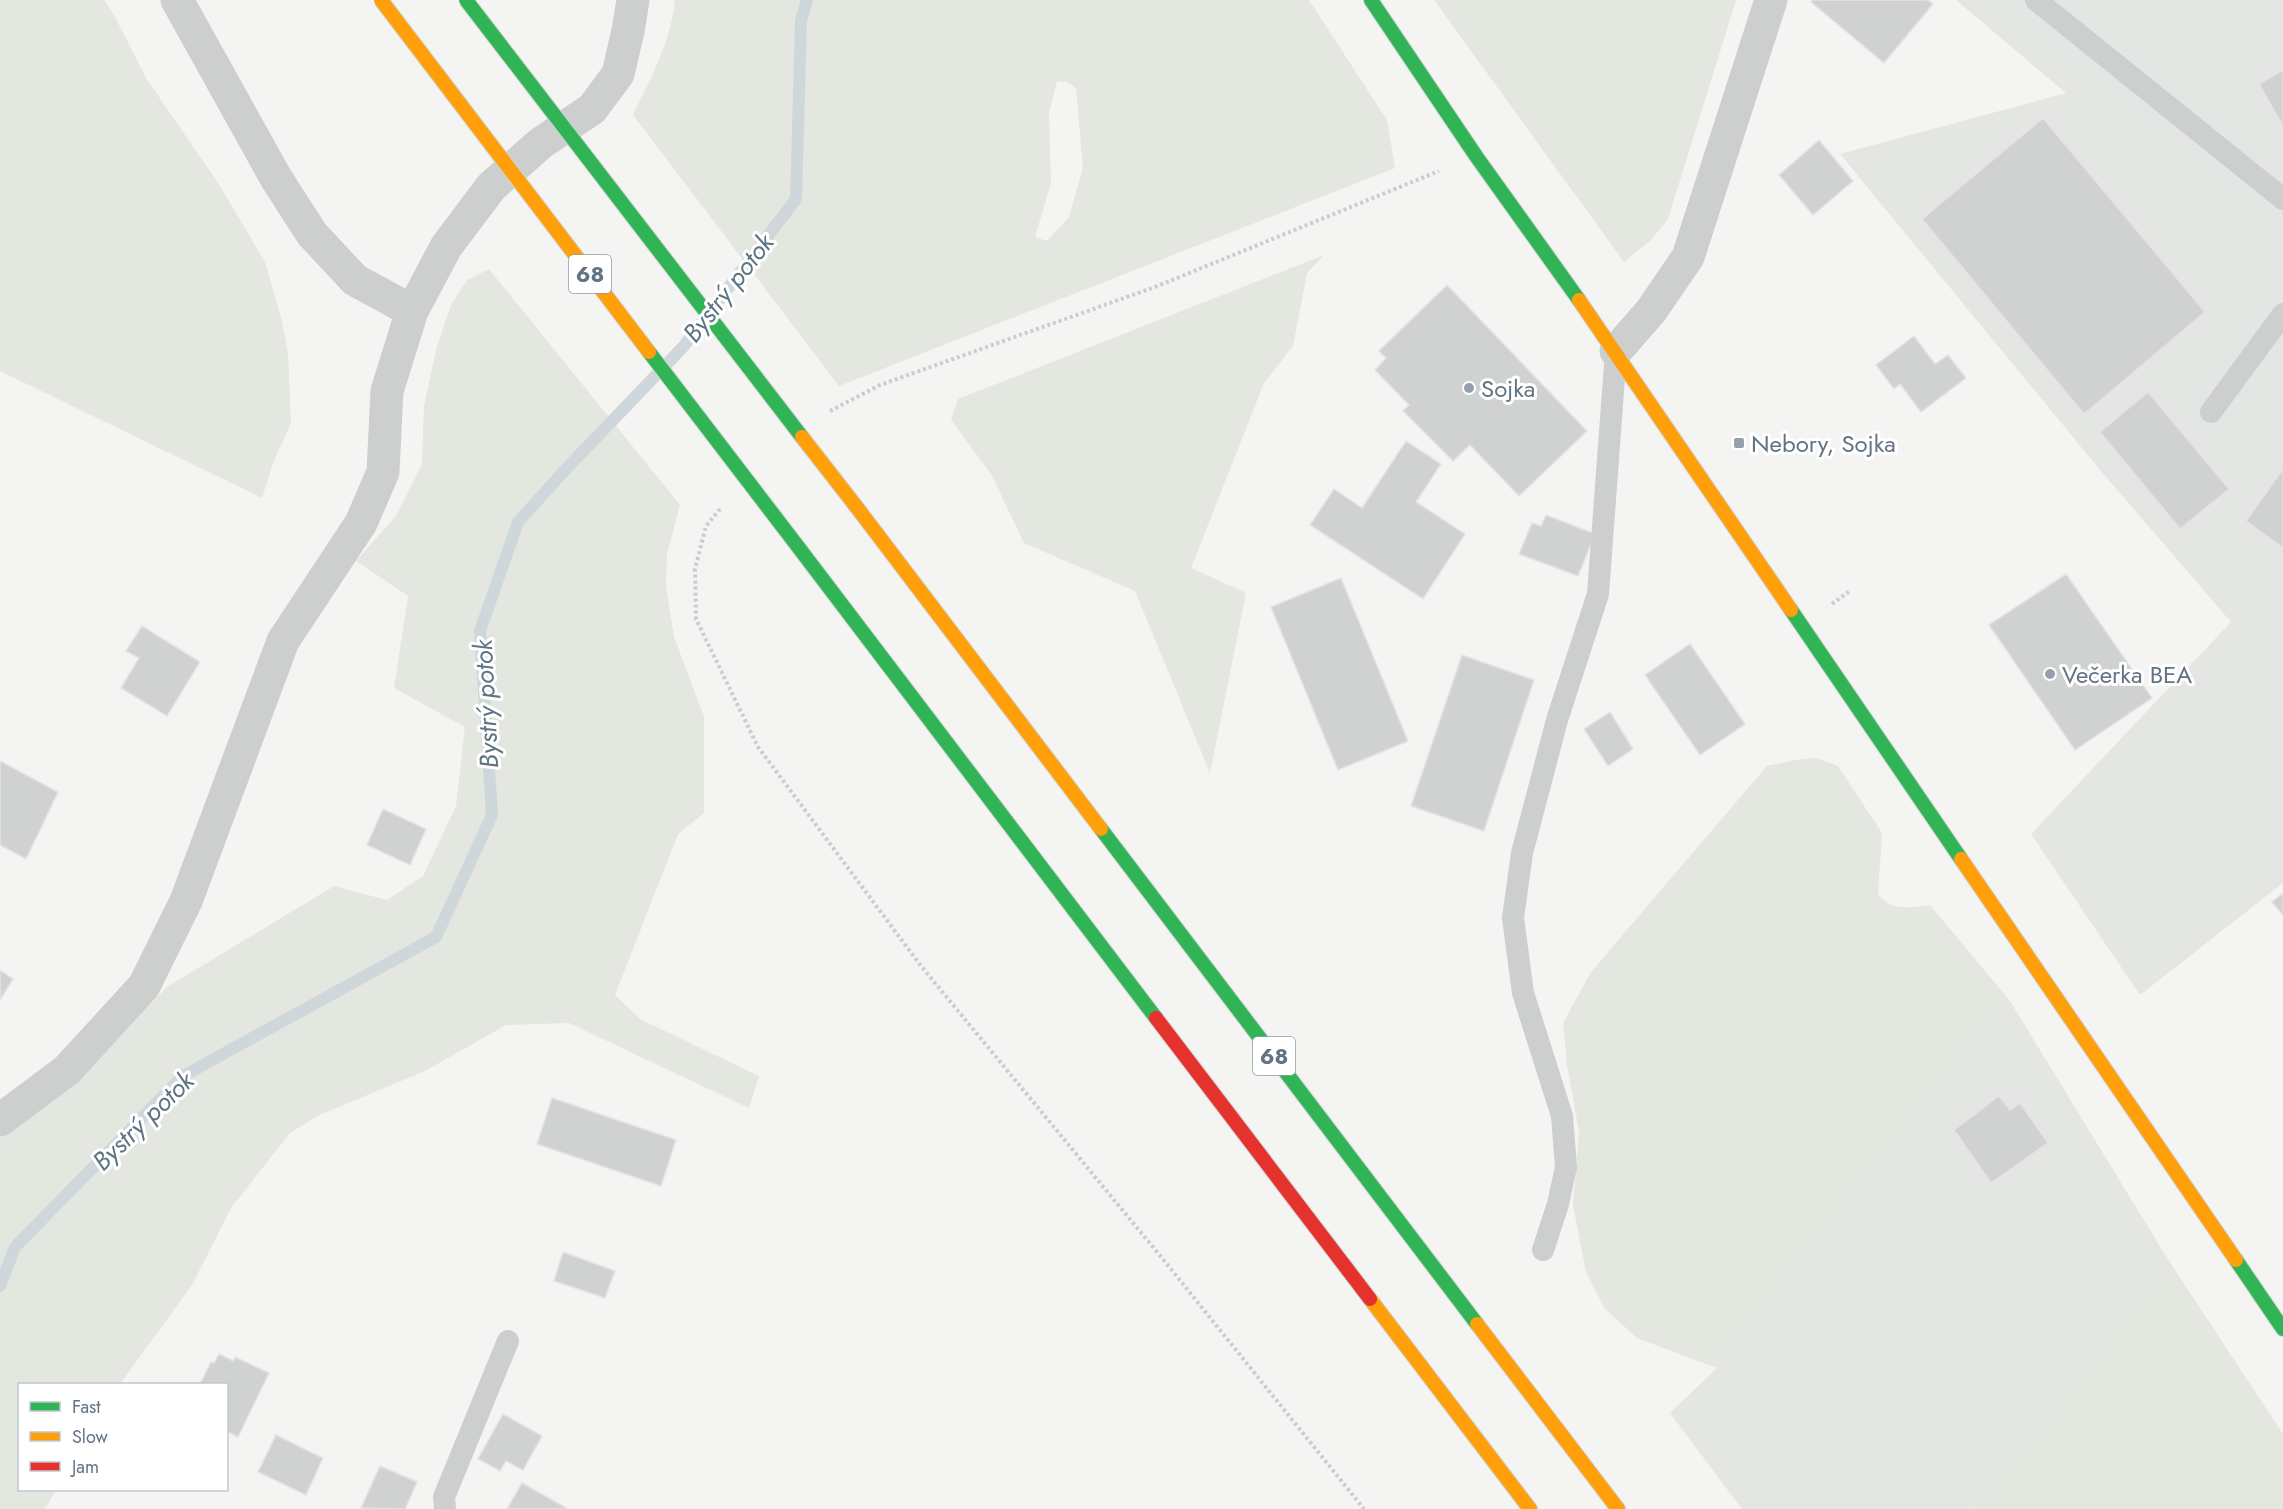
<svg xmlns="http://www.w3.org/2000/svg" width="2283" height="1509" font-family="Jost,sans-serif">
  <rect width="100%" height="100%" fill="#f4f4f2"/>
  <path fill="#e4e6e4" d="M1956 0H2283V883L2140 995 2031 834 2231 622 2100 470 1840 154 2066 93Z
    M2010 1001 2167 1258 1970 1509H1742L1670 1413 1717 1368Z"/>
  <path fill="#e3e7e0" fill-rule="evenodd" d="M0 0H104L114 15 146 78 220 186 265 262 282 321 288 354 291 423 273 463 262 498 0 371Z
    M675 0H1309L1387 120 1395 168 839 386 633 115C651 78 671 41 675 0ZM1057 81 1067 82 1076 88 1083 168 1069 217 1047 241 1035 237 1051 183 1049 113Z
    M1434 0H1736L1668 219 1651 240 1624 262Z
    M1324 255 1307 273 1293 346 1264 383 1191 568 1246 593 1210 773 1135 591 1024 543 991 474 951 420 958 399Z
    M489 269 680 505 667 554 666 586 674 637 704 717V813L678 834 615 995 640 1019 759 1076 749 1108 569 1023 506 1025 425 1071 317 1116 290 1133 231 1208 192 1285 120 1384H20V1490H56L45 1509H0V1138L81 1075 167 987 334 886 387 900 423 876 456 806 465 727 394 688 408 596 356 561 396 516 422 464 424 406 436 350 451 305 467 280Z
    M1816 758 1838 766 1882 833 1878 894C1889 912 1912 907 1930 905L2010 1001 1890 1154 1717 1368 1637 1338 1605 1309 1586 1272 1573 1205 1579 1132 1567 1065 1563 1023 1591 972 1767 766 1795 760Z
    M2167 1258 2283 1434V1509H1970Z"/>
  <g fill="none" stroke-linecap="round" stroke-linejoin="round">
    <path stroke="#d0d7da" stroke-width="12" d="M0 1286 15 1247 183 1076 436 937 492 815 480 631 518 522 566 469 684 346 796 199 801 21 807 0"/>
  </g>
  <path fill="#d0d2d2" stroke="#e3e3e2" stroke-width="1.5" d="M1813 0H1928L1933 4 1884 63 1811 2Z
    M2283 70V126L2259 84Z
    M2043 118 2205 312 2084 414 1922 219Z
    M1819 140 1853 181 1813 215 1779 175Z
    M1447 285 1587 431 1519 496 1470 445 1453 461 1403 411 1409 405 1375 370 1386 358 1379 351Z
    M1914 336 1935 364 1948 355 1966 378 1921 412 1900 384 1894 389 1876 365Z
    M2148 392 2229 489 2180 529 2100 432Z
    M1406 441 1441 464 1416 502 1465 534 1423 599 1310 525 1334 489 1362 508Z
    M2283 469V548L2246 521Z
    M1546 515 1595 534 1578 576 1519 554 1532 523 1541 526Z
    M2066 574 2152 698 2075 750 1989 625Z
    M1341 578 1408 741 1338 770 1271 607Z
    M142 626 200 662 167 716 121 688 139 658 126 651Z
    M1690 644 1745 724 1700 755 1645 675Z
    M1462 655 1534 680 1484 831 1411 806Z
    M1610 712 1633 749 1608 766 1584 729Z
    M0 761 58 792 26 859 0 845Z
    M383 809 426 829 410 865 367 845Z
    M2283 893V915L2272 902Z
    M0 970 13 979 0 1000Z
    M1999 1096 2010 1110 2020 1103 2048 1143 1991 1183 1954 1130Z
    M552 1098 676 1140 661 1186 537 1144Z
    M563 1252 615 1271 605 1298 554 1281Z
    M219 1354 233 1361 235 1357 269 1373 238 1437 226 1431V1384H200L211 1362 214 1363Z
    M503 1414 542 1436 523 1470 506 1461 500 1471 478 1459Z
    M276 1435 323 1458 306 1495 258 1472Z
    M380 1466 417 1482 405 1509 361 1508Z
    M522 1483 568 1509H507Z"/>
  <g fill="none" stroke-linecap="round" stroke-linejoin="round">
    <g stroke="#cfd1d2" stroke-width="16">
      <path id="fast" d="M1371 0 1476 156 1579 300
        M799 548 1156 1018
        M1791 610 1961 859
        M1101 829 1477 1324
        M2236 1260 2283 1329"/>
    </g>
    <g stroke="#cfd1d2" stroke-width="16">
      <path id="slow" d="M1579 300 1791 610
        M855 505 1101 829
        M1961 859 2236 1260
        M1370 1299 1530 1509
        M1477 1324 1618 1509"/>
    </g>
    <g stroke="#cfd1d2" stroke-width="16">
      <path id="jam" d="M1156 1018 1370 1299"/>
    </g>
    <path stroke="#cbcccc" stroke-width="4" stroke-dasharray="3 3" stroke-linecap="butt" d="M830 411 880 385 1155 287 1439 171
      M720 509 706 526 695 569 696 619 758 747 921 966 1162 1258 1364 1509
      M1832 604 1851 590"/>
    <path stroke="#cdcfcf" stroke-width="22" d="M2036 0 2283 199
      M2211 412 2283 314
      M1543 1250 1558 1204 1566 1167 1562 1116 1523 993 1513 918 1522 853 1557 720 1598 594 1616 351
      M445 1509 444 1497 508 1341"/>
    <path stroke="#cdcfcf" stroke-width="33" d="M177 0 276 178 312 234 355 280 412 311
      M1616 351 1651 311 1688 257 1771 0
      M0 1120 67 1070 144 986 186 901 283 641 361 523 383 472 387 391 412 311 446 247 491 187 541 143 592 109 618 74 628 31 633 0"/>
    <use href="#fast" stroke="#30b455" stroke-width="14"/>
    <use href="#slow" stroke="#ff9f0a" stroke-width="14"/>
    <use href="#jam" stroke="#e5322d" stroke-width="14"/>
    <g stroke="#d1d2d2" stroke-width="16" stroke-linecap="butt">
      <path id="fast-bridge" d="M466 0 802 437
        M649 352 799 548"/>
    </g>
    <g stroke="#d1d2d2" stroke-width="16" stroke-linecap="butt">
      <path id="slow-bridge" d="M381 0 649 352
        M802 437 855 505"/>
    </g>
    <use href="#fast-bridge" stroke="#30b455" stroke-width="14"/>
    <use href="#slow-bridge" stroke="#ff9f0a" stroke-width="14"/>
  </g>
  <g fill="#95a0aa" stroke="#fff" stroke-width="2">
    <circle cx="1469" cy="388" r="6"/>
    <rect x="1733" y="437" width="12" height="12" rx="3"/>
    <circle cx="2050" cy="674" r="6"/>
  </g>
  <g text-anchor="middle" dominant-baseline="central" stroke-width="6" stroke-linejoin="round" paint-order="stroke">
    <g fill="#fff" stroke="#919da9" stroke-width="1.5">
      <rect x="569" y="255" width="42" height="38" rx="4.5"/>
      <rect x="1253" y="1037" width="42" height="38" rx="4.5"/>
    </g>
    <g font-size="22" font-weight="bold" fill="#627384">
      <text x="590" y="274">68</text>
      <text x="1274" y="1056">68</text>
    </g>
    <g font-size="24" fill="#627384" stroke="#fff" text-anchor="start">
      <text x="1481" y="388">Sojka</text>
      <text x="1751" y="443">Nebory, Sojka</text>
      <text x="2062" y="674">Večerka BEA</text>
    </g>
    <g font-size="26" font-style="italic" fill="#5d7582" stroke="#fff">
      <text transform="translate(728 288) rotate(-52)">Bystrý potok</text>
      <text transform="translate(486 704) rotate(-93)">Bystrý potok</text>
      <text transform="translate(143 1121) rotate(-44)">Bystrý potok</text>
    </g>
  </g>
  <rect x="18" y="1383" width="210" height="108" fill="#ffffff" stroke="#c0c7ce" stroke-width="1.5"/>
  <rect x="30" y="1402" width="30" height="9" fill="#30b455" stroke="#c0c7ce" stroke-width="1.5"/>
  <text x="72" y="1413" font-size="18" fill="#627384">Fast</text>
  <rect x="30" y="1432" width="30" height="9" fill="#ff9f0a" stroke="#c0c7ce" stroke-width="1.5"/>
  <text x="72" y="1443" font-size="18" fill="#627384">Slow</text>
  <rect x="30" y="1462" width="30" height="9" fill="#e5322d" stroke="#c0c7ce" stroke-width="1.5"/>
  <text x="72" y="1473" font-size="18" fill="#627384">Jam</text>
</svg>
